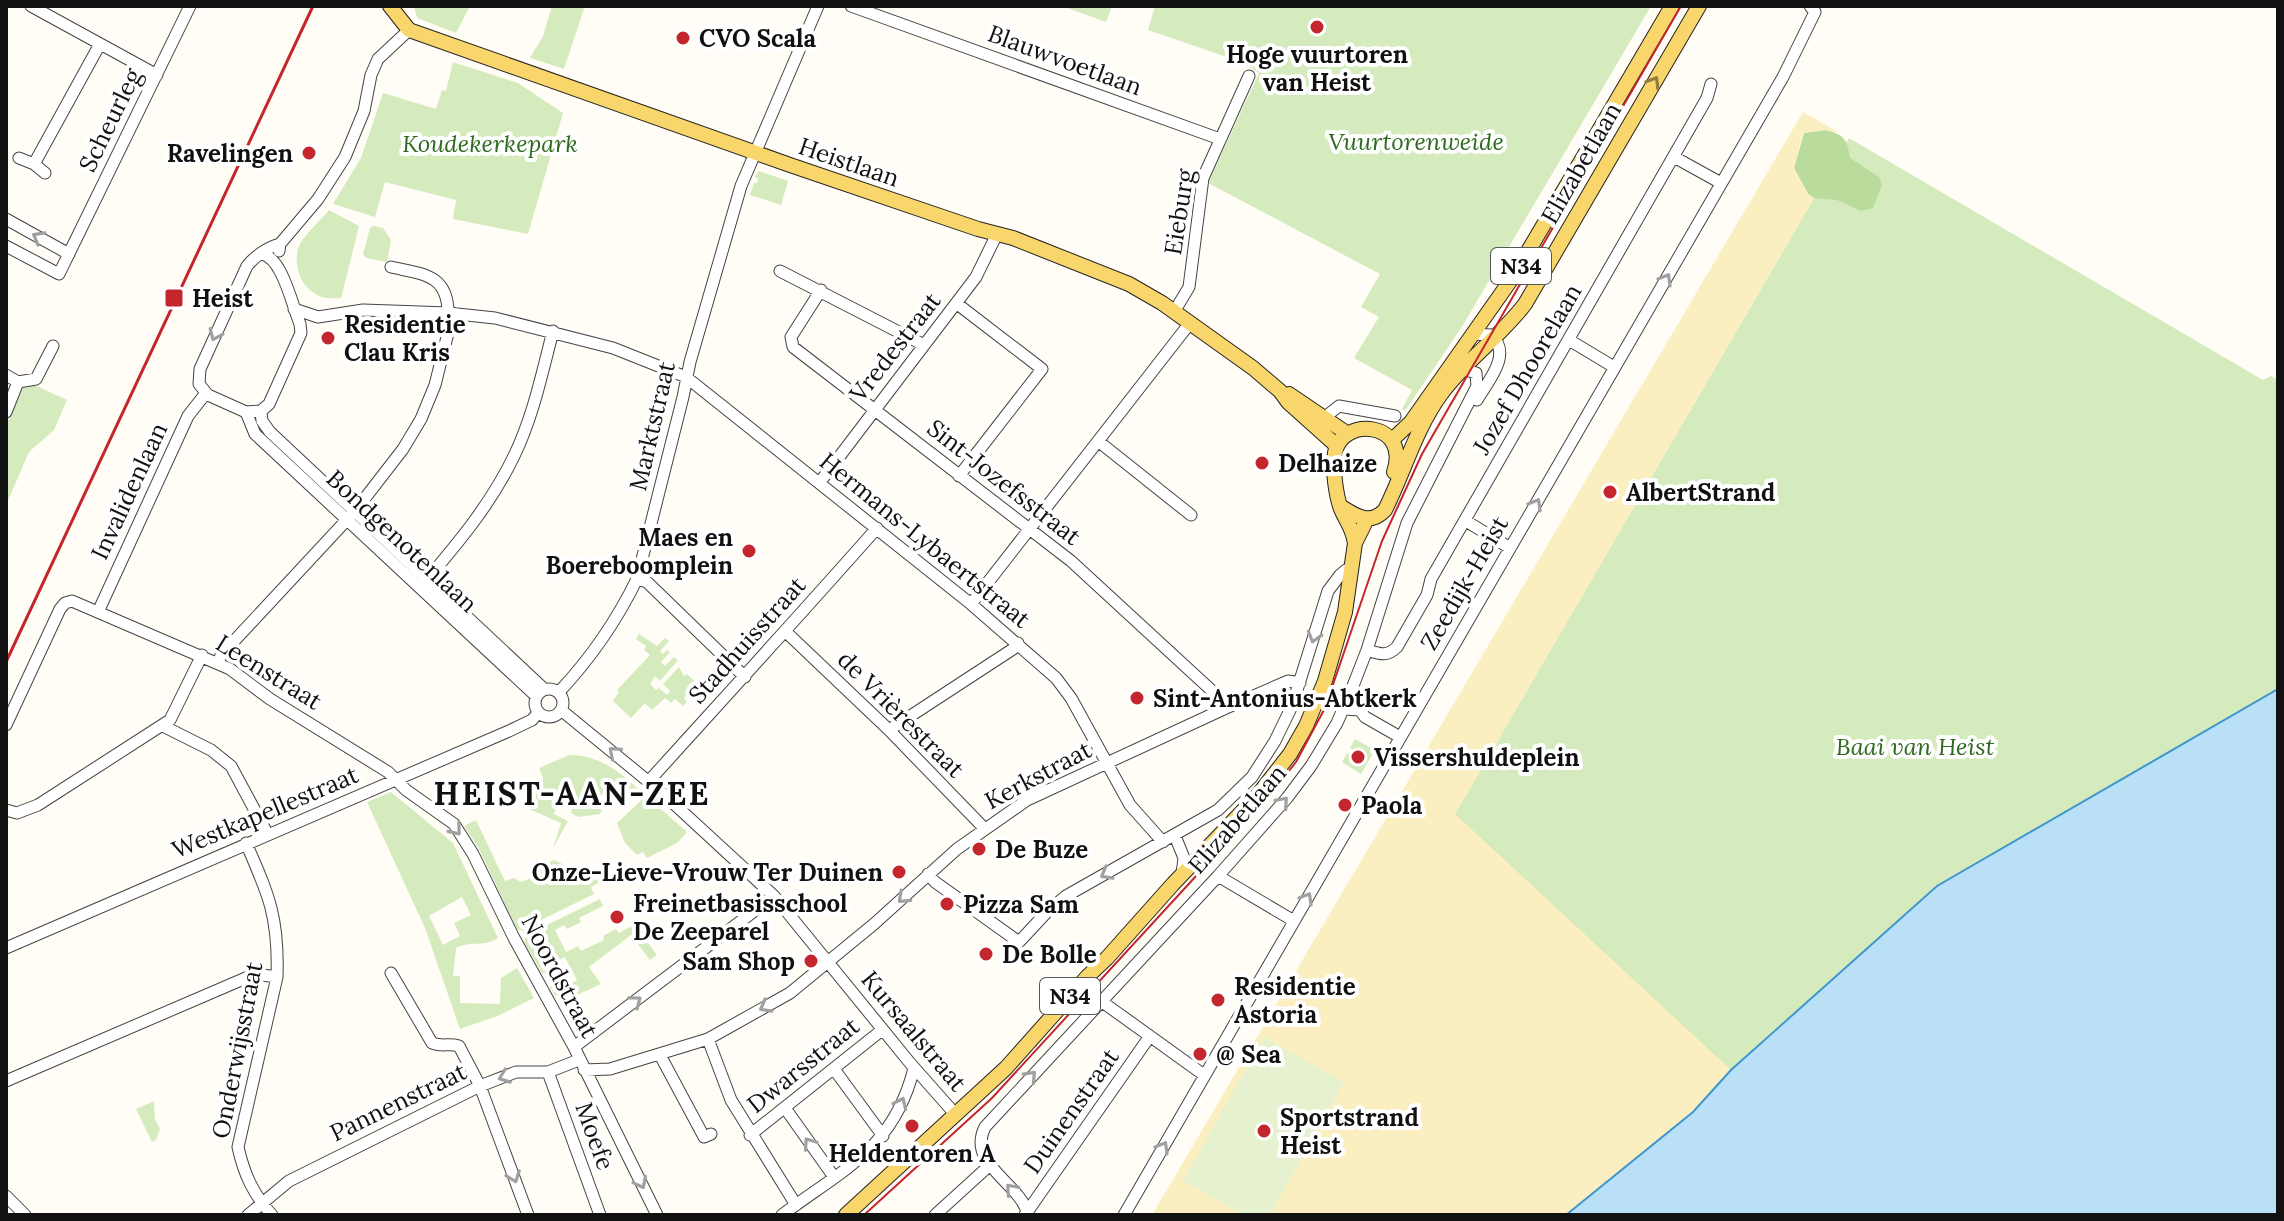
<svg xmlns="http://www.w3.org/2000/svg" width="2284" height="1221" font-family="Lora,serif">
  <rect width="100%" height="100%" fill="#fffdf5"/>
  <path fill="#d5ebbd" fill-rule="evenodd" d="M414 6H470L456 33 417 18Z
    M552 6H585L564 69 530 58 543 36Z
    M1062 6H1112L1106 22Z
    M1155 6H1651L1463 325 1405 411 1402 409 1412 390 1354 358 1379 317 1361 307 1380 274 1208 183 1259 73 1244 63 1148 30Z
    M453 62 518 83 563 113 528 234 453 219 456 200 385 182 375 217 333 204 361 158 383 93 436 109 442 90 446 91Z
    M1849 138 2263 380 2271 376 2278 380V1215H1566L1591 1194 1455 814Z
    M759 171 788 181 781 205 750 195 754 183H757L758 179 755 177Z
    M329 210 359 226 341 298C335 298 327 299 322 297 301 290 291 264 300 244 307 232 320 221 329 210Z
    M374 226 383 228 391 240 387 262 366 258 363 254 370 228Z
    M30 383 67 400 54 430 29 452 6 505V426L24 385Z
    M639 634 657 646 665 638 669 641 660 651 663 654 667 650 670 652 661 662 665 666 674 657 678 660 660 681 655 676 650 684 656 690 659 688 667 695 670 691 663 684 679 667 684 676 687 674 702 688 700 691 696 685 690 683 687 687 695 695 692 699 686 695 684 699 687 702 683 706 675 699 671 703 665 698 652 710 645 703 631 718 613 701 619 692 617 690 650 655 644 650 646 646 636 639Z
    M1355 739 1375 750 1361 774 1342 762 1347 753 1356 758 1359 754 1350 748Z
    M569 755C598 755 618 770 638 789L631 790 617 783 607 787 601 796 603 806 600 814 578 817 571 813 573 805 562 800 559 805 557 804 554 814 568 821 553 848 561 823 529 809 543 778 539 768Z
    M391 792 453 843 498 938C482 948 470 940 456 948L453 976H460V1003L500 1004 501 978 517 968 534 998 500 1015 460 1029 425 928 367 802ZM462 897 471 915 454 923 460 936 443 945 429 916Z
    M646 796 687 832 677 843 647 858 643 852 637 855 625 843 617 823Z
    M476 820 505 881 514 878 521 882 536 876 533 869 554 860 600 882 591 887 594 894 537 922 541 928 600 899 603 906 579 918 581 922 567 929 564 925 555 930 566 952 578 946 581 951 604 940 603 936 616 929 619 933 634 925 657 955 650 960 631 935 589 967 601 984 575 996 571 989 556 996 550 987 552 983 557 982 562 988 577 980 565 957 545 967 548 974 542 973 524 942 526 936 523 931 517 929 478 847 464 826Z
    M154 1101 155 1119 160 1129 156 1140 152 1142 136 1109Z"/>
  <path fill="#b9dc9c" d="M1825 130C1844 134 1847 139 1850 158L1879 177 1882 185 1873 208 1861 211 1837 200 1814 198 1808 194 1794 168 1804 133Z"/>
  <path fill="#fbeec1" d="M1803 112 1840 133 1825 130 1803 133 1794 168 1808 194 1814 198 1455 814 1731 1070 1693 1112 1566 1215H1152Z"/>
  <path fill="#e6f2cf" d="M1264 1037 1344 1082 1270 1215H1244L1183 1181Z"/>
  <path fill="#b9e0f7" stroke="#3f96cf" stroke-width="2" d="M2278 689V1215H1566L1693 1112 1731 1070 1937 886Z"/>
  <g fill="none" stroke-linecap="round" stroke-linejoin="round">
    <g stroke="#444" stroke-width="13">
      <path id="minor" d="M31 6 157 75
        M851 6 1220 139
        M1674 157 1721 183
        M19 158 34 164 45 173
        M34 164 100 44
        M6 219 69 254
        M6 246 59 274 190 6
        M279 251 280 244 318 199 345 157 364 111 371 75 378 59 409 30
        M261 254C282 256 292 305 300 324L301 333 269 404 261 411 246 412 208 395 199 384 200 369 247 266C255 256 268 247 280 244
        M391 267C422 274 448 274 448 313
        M780 271 924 345
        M821 290 791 337 793 347 1071 561 1223 701 1226 708
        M956 303 1042 369 959 476
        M294 309 318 317 363 310 448 313 495 318 613 348 686 377 971 604 1056 678 1071 698 1130 805 1163 842
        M1174 312 1189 287 1203 178 1249 76
        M1473 334 1491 335C1513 354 1488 381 1477 400
        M1569 340 1614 367
        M6 375 18 382 6 412
        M18 382 36 379 53 346
        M261 411 262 421 270 432 544 689
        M246 412 255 434 536 696
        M1325 417 1339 406 1395 416
        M1098 441 1191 515
        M820 482 976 277 997 234
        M1466 521 1510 548
        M637 579 647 582 745 677
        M424 583C458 543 491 504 514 456 533 417 542 373 553 331
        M971 604 1190 323
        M98 612 188 416 206 393
        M786 632 889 730 984 828
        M1367 650C1380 654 1387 657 1397 647L1427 595 1431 579 1707 98 1711 84
        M218 662 222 654 355 511 403 449 421 419 435 385 453 313
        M535 703a14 14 0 1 1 28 0a14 14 0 1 1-28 0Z
        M559 692C590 659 617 620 637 579L683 397 690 362 741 186 818 6
        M1344 709 1360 710 1365 717 1400 737
        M561 710 660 791 774 896 910 1063 956 1115
        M6 725 60 609 65 603 72 601 230 669 270 699 388 772 406 790 454 824 473 854 514 938 574 1047 657 1215
        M163 726 211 750 231 766 267 833
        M889 730 1013 649 1018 643
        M649 781C725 697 801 614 877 528
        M6 810 17 813 38 805 170 720 202 655
        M1175 836 1184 858 1182 874
        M246 843C269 895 279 918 277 977L238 1147C244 1174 253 1194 272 1215
        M928 874 935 882 1019 942 1046 913 1066 896 1218 810 1252 777 1275 741 1292 706 1328 591 1340 575 1346 570H1352
        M1218 876 1294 921
        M6 948 509 731 532 720 538 713
        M391 973 432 1043C441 1047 449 1043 459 1046L480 1086 528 1215
        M1101 1001 1204 1075
        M708 1039 731 1100 796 1205
        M574 1047 774 896
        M660 1055 704 1137 711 1134
        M834 1069 883 1136
        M584 1070 610 1069 708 1039 790 993 874 924 957 849 1027 800 1226 708 1288 681 1300 683
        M548 1072 600 1215
        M6 1081 255 974 277 977
        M785 1108 834 1177
        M750 1135 882 1030
        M6 1196 25 1215
        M248 1215 289 1181 480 1086 516 1072H548L579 1060
        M782 1215C843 1169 894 1149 914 1068
        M935 1215 990 1165
        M1025 1215 1150 1036
        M1028 1215C1021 1183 966 1164 985 1127L1218 876 1287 798 1311 766 1337 723 1351 691 1367 650 1407 523 1477 386 1476 373 1463 369
        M1124 1215 1783 77 1815 12 1810 6"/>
    </g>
    <g stroke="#222" stroke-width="16">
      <path id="major" d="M390 6 409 30 790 165 978 229 1013 238 1129 284 1162 303 1253 368 1280 391 1288 402 1337 446
        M1289 394 1348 434
        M1392 440 1411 422 1513 277 1672 6
        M1340 506C1356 516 1370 526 1385 510 1404 472 1416 428 1441 394 1465 361 1500 337 1525 304L1699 6
        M1355 543C1352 526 1347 523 1341 509 1336 496 1332 467 1335 453 1341 416 1411 421 1394 472
        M846 1215 1006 1068 1087 977 1107 958 1173 884 1258 795 1290 754 1306 726 1325 681 1345 612 1355 543 1367 519"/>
    </g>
    <use href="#minor" stroke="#fff" stroke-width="11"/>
    <use href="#major" stroke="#f9d66b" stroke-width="14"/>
    <path stroke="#c4262e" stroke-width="2" d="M864 1215 992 1098 1265 801 1296 762 1325 708 1382 541 1422 454 1681 6"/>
    <path stroke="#c4262e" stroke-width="3" d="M6 662 313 6"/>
  </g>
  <defs><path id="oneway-chevron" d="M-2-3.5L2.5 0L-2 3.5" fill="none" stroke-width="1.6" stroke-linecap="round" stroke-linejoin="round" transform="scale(2)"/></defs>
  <use stroke="#917d42" href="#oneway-chevron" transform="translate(1654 82) rotate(-59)"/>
  <g stroke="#a0a0a0">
    <use href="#oneway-chevron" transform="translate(38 237) rotate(-151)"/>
    <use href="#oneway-chevron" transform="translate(1666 279) rotate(-60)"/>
    <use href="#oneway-chevron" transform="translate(215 335) rotate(114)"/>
    <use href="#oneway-chevron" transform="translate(1536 504) rotate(-60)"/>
    <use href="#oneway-chevron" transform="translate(1314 637) rotate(106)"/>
    <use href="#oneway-chevron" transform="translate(614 752) rotate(-139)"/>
    <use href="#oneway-chevron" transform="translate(1283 802) rotate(-49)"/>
    <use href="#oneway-chevron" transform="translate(456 830) rotate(50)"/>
    <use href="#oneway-chevron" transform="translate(1106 874) rotate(151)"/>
    <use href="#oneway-chevron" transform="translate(903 898) rotate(137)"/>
    <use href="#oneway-chevron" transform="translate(1307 898) rotate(-60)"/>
    <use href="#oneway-chevron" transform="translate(636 1001) rotate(-37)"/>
    <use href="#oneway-chevron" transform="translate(765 1007) rotate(151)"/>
    <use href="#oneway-chevron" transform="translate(1031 1076) rotate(-47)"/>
    <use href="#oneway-chevron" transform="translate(504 1077) rotate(159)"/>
    <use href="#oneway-chevron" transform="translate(901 1103) rotate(-65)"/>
    <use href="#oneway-chevron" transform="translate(809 1143) rotate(-125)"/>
    <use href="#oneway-chevron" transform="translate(1163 1147) rotate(-60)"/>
    <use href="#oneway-chevron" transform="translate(514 1177) rotate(70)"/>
    <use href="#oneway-chevron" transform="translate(641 1183) rotate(63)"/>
    <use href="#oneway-chevron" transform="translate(1011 1189) rotate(-132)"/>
  </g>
  <g fill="#c4262e" stroke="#fff" stroke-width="3">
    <circle cx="1317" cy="27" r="8"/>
    <circle cx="683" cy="38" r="8"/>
    <circle cx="309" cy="153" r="8"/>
    <rect x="164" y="288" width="20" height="20" rx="4"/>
    <circle cx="328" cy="338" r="8"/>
    <circle cx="1262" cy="463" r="8"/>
    <circle cx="1610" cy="492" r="8"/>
    <circle cx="749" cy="551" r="8"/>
    <circle cx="1137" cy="698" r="8"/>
    <circle cx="1358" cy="757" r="8"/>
    <circle cx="1345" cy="805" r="8"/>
    <circle cx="979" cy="849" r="8"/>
    <circle cx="899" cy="872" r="8"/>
    <circle cx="947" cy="904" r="8"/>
    <circle cx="617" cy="917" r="8"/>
    <circle cx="986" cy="954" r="8"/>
    <circle cx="811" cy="961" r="8"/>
    <circle cx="1218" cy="1000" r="8"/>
    <circle cx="1200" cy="1054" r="8"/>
    <circle cx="912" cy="1126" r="8"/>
    <circle cx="1264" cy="1131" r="8"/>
  </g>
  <g text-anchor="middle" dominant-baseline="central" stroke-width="8" stroke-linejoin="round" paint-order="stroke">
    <g fill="#fff" stroke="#585858" stroke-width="2">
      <rect x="1491" y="248" width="60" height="36" rx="6"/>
      <rect x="1040" y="978" width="60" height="36" rx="6"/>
    </g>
    <g font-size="22" font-weight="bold" fill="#111">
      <text x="1521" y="266">N34</text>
      <text x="1070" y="996">N34</text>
    </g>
    <g font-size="24" font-weight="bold" fill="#111" stroke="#fff" text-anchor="start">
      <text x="699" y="38">CVO Scala</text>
      <text x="1317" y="54" text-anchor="middle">Hoge vuurtoren<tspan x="1317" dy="28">van Heist</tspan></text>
      <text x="293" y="153" text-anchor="end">Ravelingen</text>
      <text x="192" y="298">Heist</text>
      <text x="344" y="324">Residentie<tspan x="344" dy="28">Clau Kris</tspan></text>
      <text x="1278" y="463">Delhaize</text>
      <text x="1626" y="492">AlbertStrand</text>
      <text x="733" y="537" text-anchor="end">Maes en<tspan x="733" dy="28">Boereboomplein</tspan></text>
      <text x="1153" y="698">Sint-Antonius-Abtkerk</text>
      <text x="1374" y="757">Vissershuldeplein</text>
      <text x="1361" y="805">Paola</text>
      <text x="995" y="849">De Buze</text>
      <text x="883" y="872" text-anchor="end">Onze-Lieve-Vrouw Ter Duinen</text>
      <text x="633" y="903">Freinetbasisschool<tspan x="633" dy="28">De Zeeparel</tspan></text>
      <text x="963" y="904">Pizza Sam</text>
      <text x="1002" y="954">De Bolle</text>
      <text x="795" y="961" text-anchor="end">Sam Shop</text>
      <text x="1234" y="986">Residentie<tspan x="1234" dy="28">Astoria</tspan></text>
      <text x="1216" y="1054">@ Sea</text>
      <text x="1280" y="1117">Sportstrand<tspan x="1280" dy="28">Heist</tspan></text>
      <text x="912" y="1153" text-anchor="middle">Heldentoren A</text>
    </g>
    <g font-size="24" fill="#111" stroke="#fff">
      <text transform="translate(1065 60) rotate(20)">Blauwvoetlaan</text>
      <text transform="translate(110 120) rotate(-64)">Scheurleg</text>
      <text transform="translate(849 162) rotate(19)">Heistlaan</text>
      <text transform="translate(1581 163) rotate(-60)">Elizabetlaan</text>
      <text transform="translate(1179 212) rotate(-81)">Eieburg</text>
      <text transform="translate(895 347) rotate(-52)">Vredestraat</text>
      <text transform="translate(1527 369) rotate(-60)">Jozef Dhoorelaan</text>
      <text transform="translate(652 426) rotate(-77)">Marktstraat</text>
      <text transform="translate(1004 482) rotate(38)">Sint-Jozefsstraat</text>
      <text transform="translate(129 491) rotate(-65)">Invalidenlaan</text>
      <text transform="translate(925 540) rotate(39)">Hermans-Lybaertstraat</text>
      <text transform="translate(402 541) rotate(43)">Bondgenotenlaan</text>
      <text transform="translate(1464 583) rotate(-60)">Zeedijk-Heist</text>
      <text transform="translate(747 640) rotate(-48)">Stadhuisstraat</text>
      <text transform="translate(269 672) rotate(32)">Leenstraat</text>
      <text transform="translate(901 714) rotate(45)">de Vrièrestraat</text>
      <text transform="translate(1038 775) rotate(-28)">Kerkstraat</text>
      <text transform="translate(265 812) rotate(-23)">Westkapellestraat</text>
      <text transform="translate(1237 819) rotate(-49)">Elizabetlaan</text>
      <text transform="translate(560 976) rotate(62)">Noordstraat</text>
      <text transform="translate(914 1031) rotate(50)">Kursaalstraat</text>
      <text transform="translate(237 1050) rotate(-79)">Onderwijsstraat</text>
      <text transform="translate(803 1065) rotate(-39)">Dwarsstraat</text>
      <text transform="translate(398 1102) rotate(-26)">Pannenstraat</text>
      <text transform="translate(1071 1111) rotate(-55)">Duinenstraat</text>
      <text transform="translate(595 1136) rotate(70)">Moefe</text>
    </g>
    <g font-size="24" font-style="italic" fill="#2f6b1f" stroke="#fff">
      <text x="1416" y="141">Vuurtorenweide</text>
      <text x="490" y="143">Koudekerkepark</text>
      <text x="1915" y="746">Baai van Heist</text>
    </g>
    <g font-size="32" font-weight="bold" letter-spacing="2" fill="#111" stroke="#fff">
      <text x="572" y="793">HEIST-AAN-ZEE</text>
    </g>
  </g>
  <rect width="2284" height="1221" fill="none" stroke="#111111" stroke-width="16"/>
</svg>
